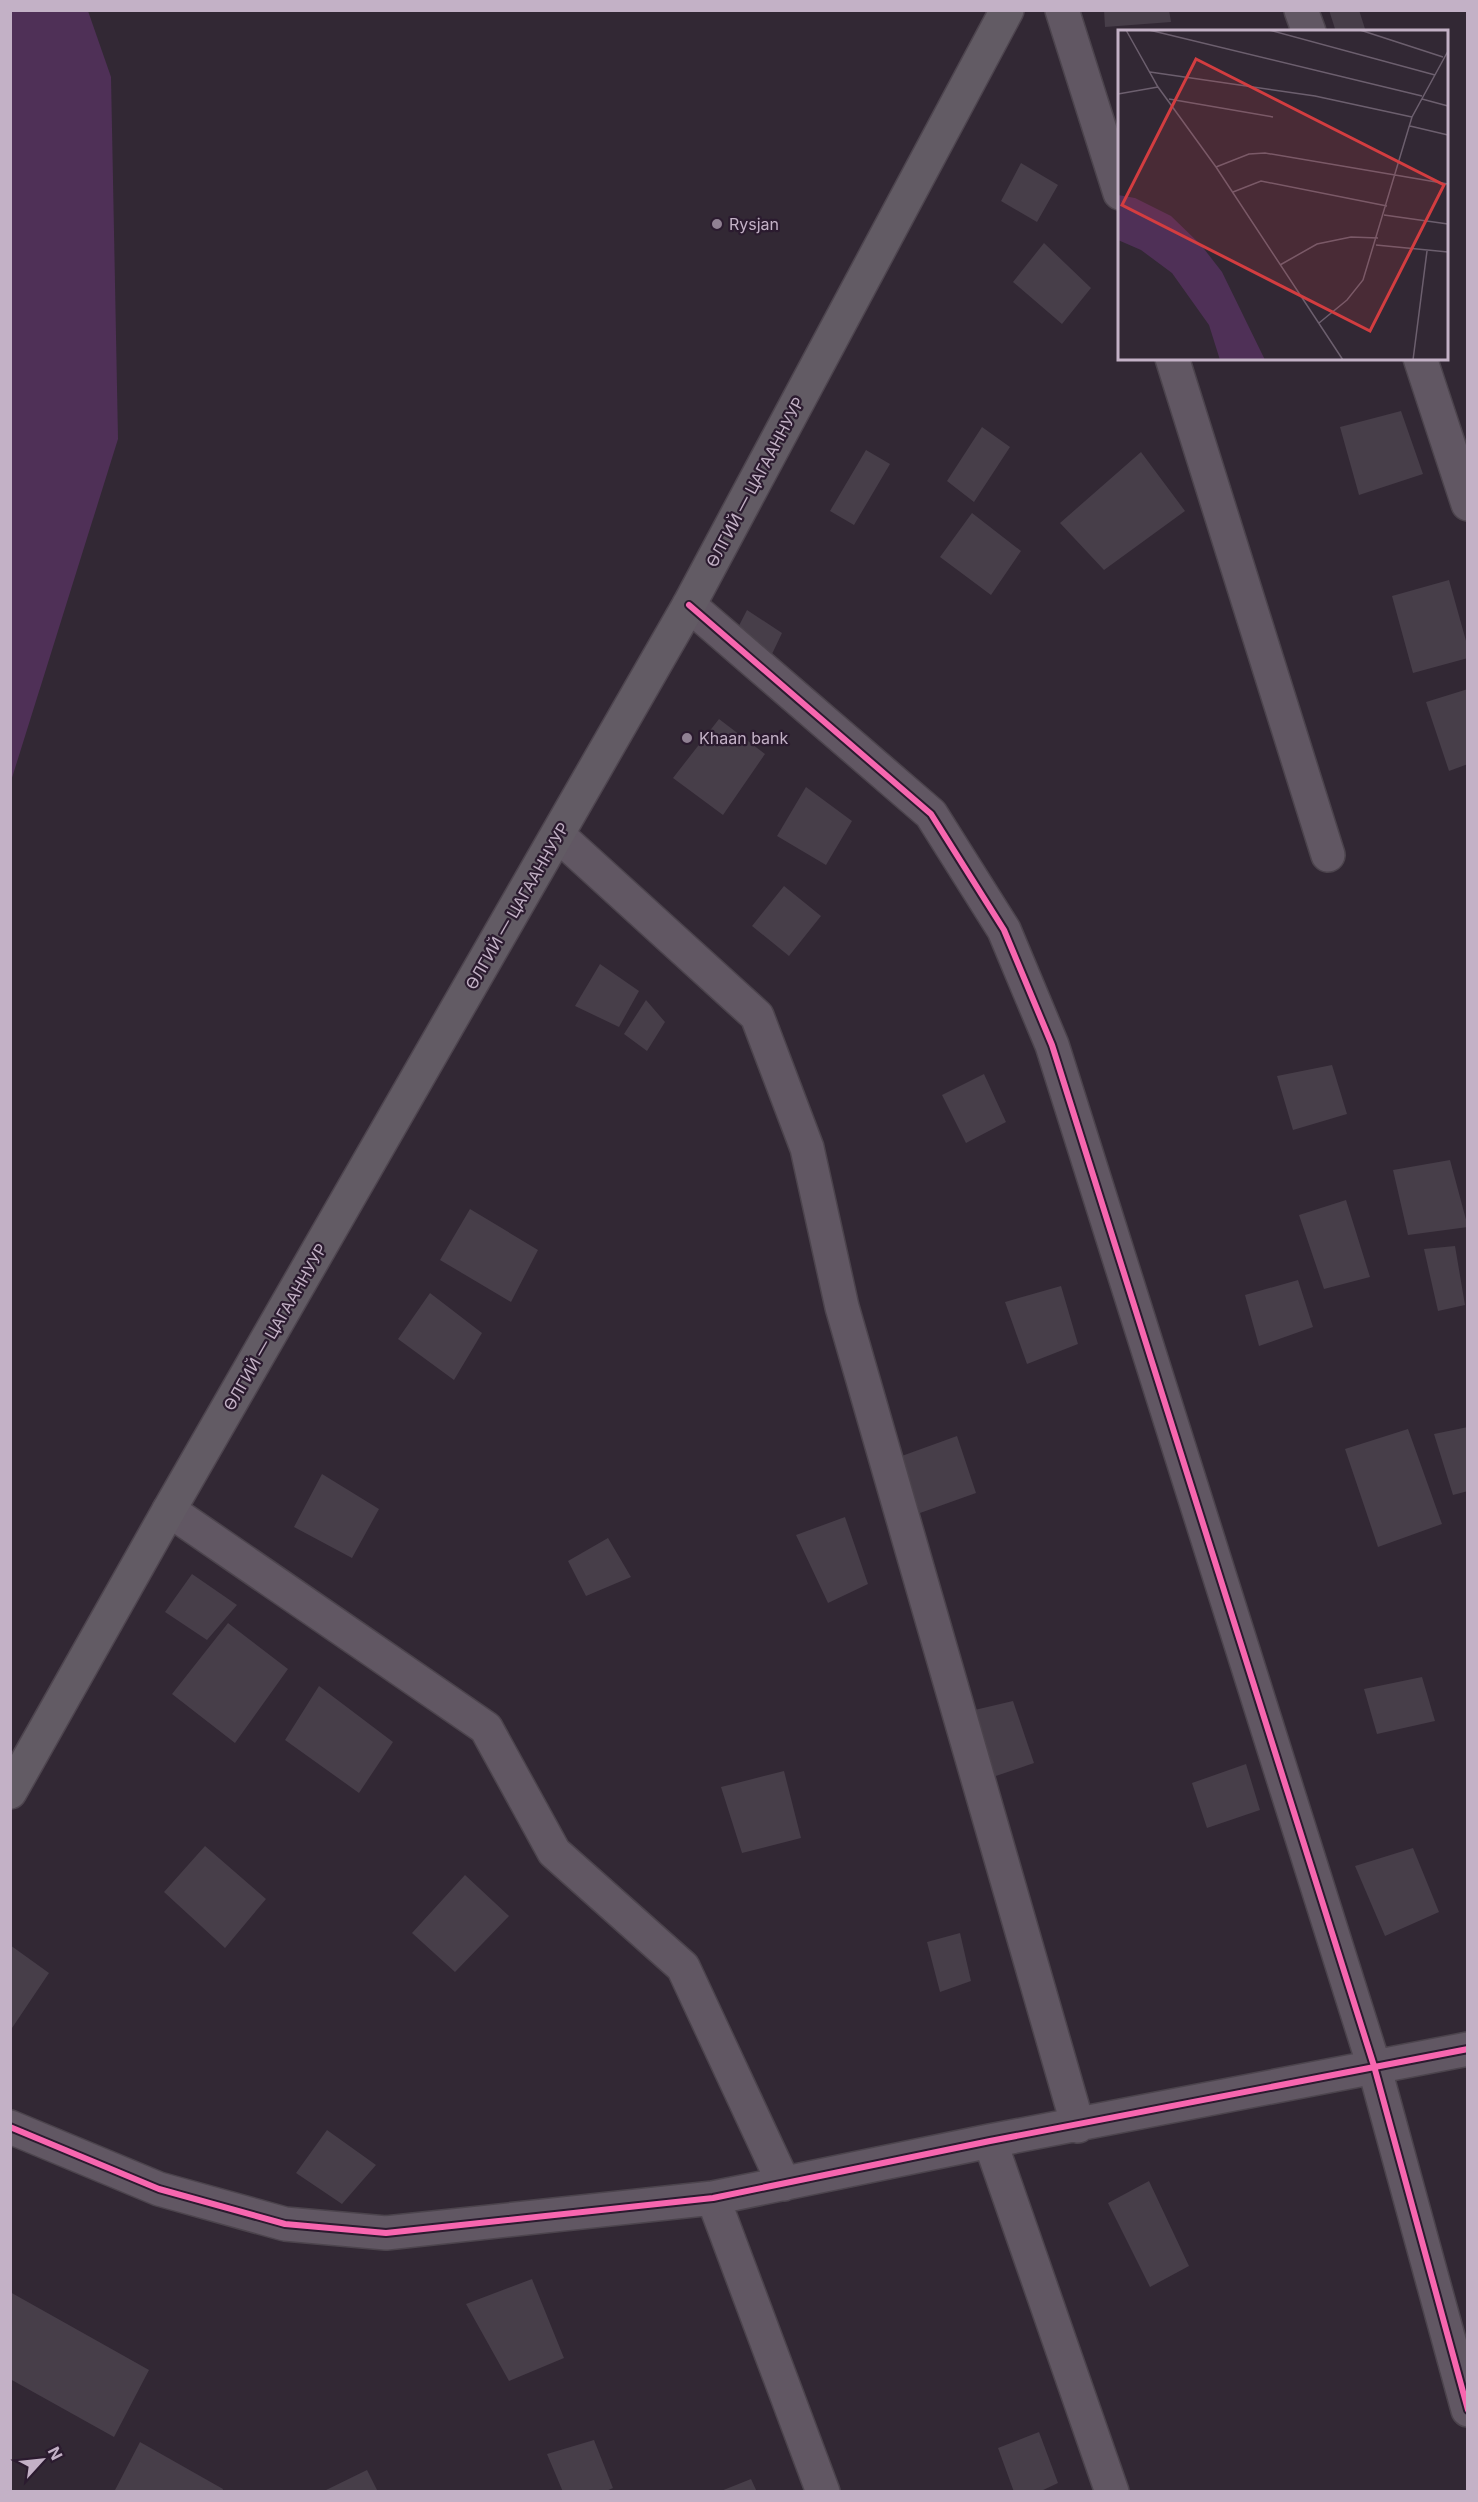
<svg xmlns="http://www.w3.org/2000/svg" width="1478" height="2502" font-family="Inter,sans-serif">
  <rect width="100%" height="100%" fill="#322834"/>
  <path fill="#4f3057" d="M11 10 88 11 111 77 118 439 11 781Z"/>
  <path fill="#473e49" d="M1104 10H1169L1171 22 1105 27Z
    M1329 10H1359L1366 32H1336Z
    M1021 163 1058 185 1037 222 1001 201Z
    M1044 243 1091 288 1062 324 1013 282Z
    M1401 411 1423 474 1359 495 1340 427Z
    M982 427 1010 447 974 502 947 481Z
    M866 450 890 464 854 525 830 511Z
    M1141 452 1185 511 1104 570 1060 523Z
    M972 513 1021 551 991 595 940 557Z
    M1449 580 1468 648V658L1413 673 1392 596Z
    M747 610 782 633 763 673 726 651Z
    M1468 689V764L1449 771 1426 702Z
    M719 719 765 754 723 815 673 778Z
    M806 787 852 821 826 865 777 836Z
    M784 886 821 916 789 956 752 926Z
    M600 964 639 991 619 1027 575 1006Z
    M646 1000 665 1022 647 1051 624 1034Z
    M1332 1065 1347 1114 1293 1130 1277 1076Z
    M984 1074 1006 1122 966 1143 942 1095Z
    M1450 1160 1468 1227 1408 1235 1393 1170Z
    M1346 1200 1370 1277 1324 1289 1299 1215Z
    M470 1209 538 1250 511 1302 440 1260Z
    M1455 1246 1465 1305 1438 1311 1424 1249Z
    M1298 1280 1313 1327 1259 1346 1245 1295Z
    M1061 1286 1078 1344 1027 1364 1005 1302Z
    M430 1293 482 1333 454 1380 398 1339Z
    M1468 1427V1491L1453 1495 1434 1434Z
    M1408 1429 1442 1524 1378 1547 1345 1449Z
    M957 1436 976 1493 920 1513 899 1457Z
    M322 1474 379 1509 352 1558 294 1527Z
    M845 1517 868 1584 828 1603 796 1535Z
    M608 1538 631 1577 586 1596 568 1561Z
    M192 1574 237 1605 207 1640 165 1612Z
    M228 1623 288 1669 235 1743 172 1694Z
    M1422 1677 1435 1721 1377 1734 1364 1689Z
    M319 1686 393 1742 359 1793 285 1740Z
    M1013 1701 1034 1763 987 1779 966 1712Z
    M1246 1764 1260 1810 1207 1828 1192 1783Z
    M784 1771 801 1838 742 1853 721 1787Z
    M205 1846 266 1899 225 1948 164 1892Z
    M1413 1848 1439 1912 1385 1936 1355 1866Z
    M465 1875 509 1916 455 1972 412 1933Z
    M960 1933 971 1981 940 1992 927 1942Z
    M10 1945 49 1973 10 2031Z
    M327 2130 376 2165 342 2204 296 2173Z
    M1149 2181 1189 2266 1150 2287 1108 2203Z
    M532 2279 564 2358 509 2381 466 2304Z
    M10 2292 149 2370 114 2437 10 2379Z
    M1039 2432 1058 2483 1039 2492H1014L998 2448Z
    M594 2440 613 2488 604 2492H563L547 2454Z
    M140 2442 223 2489 222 2492H114Z
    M367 2470 378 2492H322Z
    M751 2479 757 2492H721V2491Z"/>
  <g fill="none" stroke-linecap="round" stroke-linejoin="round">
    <g stroke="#4c444d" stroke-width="36">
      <path id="minor" d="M1062 10 1120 193
        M1301 10 1309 32
        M1172 358 1328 855
        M1420 358 1468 504
        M689 605 931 814 1004 930 1052 1045 1374 2066 1468 2410
        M558 835 757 1016 807 1148 842 1307 1078 2126
        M169 1510 486 1728 554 1852 683 1967 784 2184
        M10 2127 159 2189 285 2224 386 2233 713 2198 990 2141 1468 2049
        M990 2141 1112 2492
        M713 2198 823 2492"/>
    </g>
    <g stroke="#4e454f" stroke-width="36">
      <path id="trunk" d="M10 1792 169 1510 689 605 1007 10"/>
    </g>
    <use href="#minor" stroke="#615763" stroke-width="33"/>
    <use href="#trunk" stroke="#625b64" stroke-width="33"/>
    <g stroke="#2b1b2f" stroke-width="10">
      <path id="cycleway" d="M689 605 931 814 1004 930 1052 1045 1374 2066 1468 2410
        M10 2127 159 2189 285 2224 386 2233 713 2198 990 2141 1468 2049"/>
    </g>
    <use href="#cycleway" stroke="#f766af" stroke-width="6"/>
  </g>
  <g fill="#908193" stroke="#2b1b2f" stroke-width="2">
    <circle cx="717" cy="224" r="6"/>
    <circle cx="687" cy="738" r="6"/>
  </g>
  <g text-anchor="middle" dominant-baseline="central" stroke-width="4.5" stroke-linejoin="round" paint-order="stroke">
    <g font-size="16" fill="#c3b1c6" stroke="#2b1b2f" text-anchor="start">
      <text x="729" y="224">Rysjan</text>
      <text x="699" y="738">Khaan bank</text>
    </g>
    <g font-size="16" fill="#c3b1c6" stroke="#2b1b2f">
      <text transform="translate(755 482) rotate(-62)">ӨЛГИЙ — ЦАГААННУУР</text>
      <text transform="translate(517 906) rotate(-60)">ӨЛГИЙ — ЦАГААННУУР</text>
      <text transform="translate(275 1327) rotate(-60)">ӨЛГИЙ — ЦАГААННУУР</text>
    </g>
  </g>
  <g transform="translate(1118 30)">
    <rect width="330" height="330" fill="#322834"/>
    <path d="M0 165 17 168 53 186 83 215 104 242 147 330H102L91 295 54 243 23 220 0 210Z" fill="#4f3057"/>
    <path fill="none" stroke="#6c5f6e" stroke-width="1.5" d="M8 0 40 57 98 137 225 330M31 0 304 66M151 0 317 45M242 0 325 27M32 42 197 66 294 87M0 64 40 57M51 69 155 87M304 69 330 76M292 96 330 105M98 137 131 124 147 123 330 154M115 162 143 151 269 176M266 185 330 194M258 215 330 222M162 235 199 214 233 207 260 208M201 293 229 270 245 250 294 87 330 21M295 330 309 221"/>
    <path fill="#d33d40" fill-opacity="0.15" stroke="#d33d40" stroke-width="3" d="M78 29 326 155 252 301 4 175Z"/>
    <rect width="330" height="330" fill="none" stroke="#c3b1c6" stroke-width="3"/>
  </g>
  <rect width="1478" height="2502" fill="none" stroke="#c3b1c6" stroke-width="24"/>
  <g transform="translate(42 2460) rotate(63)" stroke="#2b1b2f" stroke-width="4.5" paint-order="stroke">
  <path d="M0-4.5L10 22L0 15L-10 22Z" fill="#c3b1c6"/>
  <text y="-9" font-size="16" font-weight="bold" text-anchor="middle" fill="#c3b1c6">N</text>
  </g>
</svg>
